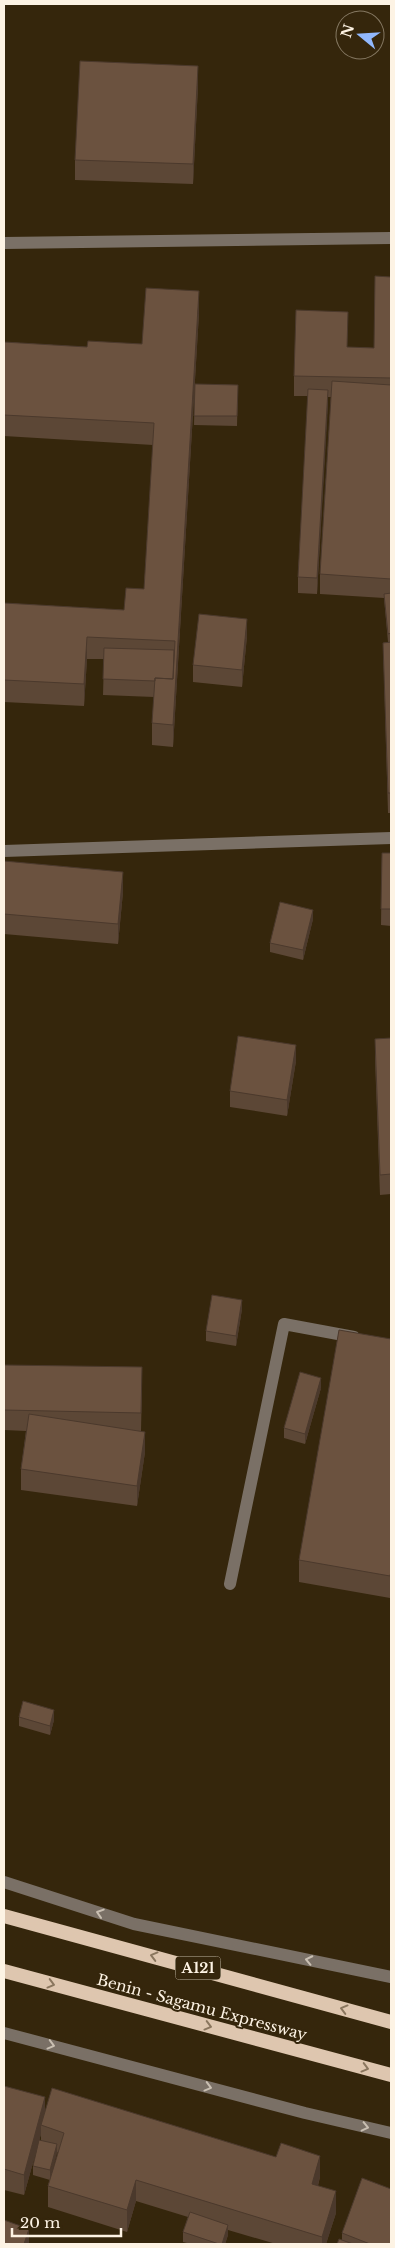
<svg xmlns="http://www.w3.org/2000/svg" width="395" height="2248" font-family="'Libre Baskerville',serif">
  <rect width="100%" height="100%" fill="#35260c"/>
  <g fill="none" stroke-linecap="round" stroke-linejoin="round">
    <path stroke="#7a7066" stroke-width="12" d="M4 243 391 238
      M4 851 391 838
      M230 1584 284 1324 354 1337"/>
    <path stroke="#7a7066" stroke-width="12" d="M4 1882 134 1924 391 1977
      M4 2033 305 2113 391 2133"/>
    <path stroke="#dec6af" stroke-width="14" d="M4 1916 391 2022
      M4 1971 391 2075"/>
  </g>
  <path fill="#5c4736" d="M198 86 193 184 75 180V160Z
    M391 277V813H388L383 643 388 642 384 598 320 594V574L331 397H328L317 594 298 593V577L308 396H294V376L348 347 374 348Z
    M199 313 173 747 152 745V723L154 697 103 695 104 659H87L84 706 4 702V603L124 610 144 589 153 445 4 436V342L87 347 142 344Z
    M195 384 238 385 237 426 194 425Z
    M247 636 242 687 193 682V665Z
    M382 853H391V926L381 925Z
    M4 861 123 892 118 944 4 934Z
    M313 919 303 960 270 952V943Z
    M391 1038V1194L380 1195 375 1059V1039Z
    M296 1061 287 1116 230 1107V1091Z
    M242 1309 236 1346 206 1341V1331Z
    M391 1339 390 1598 299 1582V1560Z
    M4 1365 142 1387 141 1431 145 1452 137 1506 21 1490V1469L26 1431 4 1430Z
    M321 1388 305 1444 284 1438V1428Z
    M19 1717 54 1720 50 1735 19 1726Z
    M4 2086 45 2110 320 2177 318 2186 336 2213 326 2244H276L228 2230V2235L225 2244H191L183 2242V2232L188 2217 136 2201 127 2232 48 2207V2186L58 2153 57 2152 50 2180 33 2175V2166L41 2140V2134L24 2195 4 2190Z
    M342 2233 391 2244H337L342 2240Z"/>
  <path fill="#4b392c" d="M198 66V86L193 184V164Z
    M199 291V313L173 747V725Z
    M328 390V406L317 594V578Z
    M247 619V636L242 687V670Z
    M87 637V659L84 706V684Z
    M123 872V892L118 944V924Z
    M313 910V919L303 960V950Z
    M296 1045V1061L287 1116V1100Z
    M242 1300V1309L236 1346V1336Z
    M321 1378V1388L305 1444V1434Z
    M145 1432V1452L137 1506V1486Z
    M391 1571V1593L390 1598V1576Z
    M54 1710V1720L50 1735V1726Z
    M45 2097V2117L41 2125V2134L24 2195V2175Z
    M57 2144V2153L50 2180V2170Z
    M320 2156V2177L312 2206V2184Z
    M136 2180V2201L127 2232V2210Z
    M336 2191V2213L326 2244H322V2237Z
    M228 2225V2235L225 2244H222Z
    M29 2229V2244H24Z"/>
  <path fill="#6b523f" stroke="#4b392c" d="M80 61 198 66 193 164 75 160Z
    M375 276 391 277V378L294 376 296 310 348 312 347 347 374 348Z
    M146 288 199 291 173 725 152 723 155 678 173 679 175 641 87 637 84 684 4 680V603L124 610 126 588 144 589 154 423 4 415V342L87 347 88 341 142 344Z
    M332 381 391 385V579L320 574Z
    M195 384 238 385 237 416H194Z
    M308 389 328 390 317 578 298 577Z
    M391 593V633L388 634 384 594Z
    M199 614 247 619 242 670 193 665Z
    M391 642V793H388L383 643Z
    M104 648 174 650 173 679 155 678V681L103 679Z
    M382 853H391V909H381Z
    M4 861 123 872 118 924 4 914Z
    M280 902 313 910 303 950 270 943Z
    M238 1036 296 1045 287 1100 230 1091Z
    M391 1038V1174L380 1175 375 1039Z
    M212 1295 242 1300 236 1336 206 1331Z
    M339 1330 391 1339V1571L390 1576 299 1560Z
    M4 1365 142 1367 141 1413 4 1410Z
    M300 1372 321 1378 305 1434 284 1428Z
    M29 1414 145 1432 137 1486 21 1469Z
    M23 1701 54 1710 50 1726 19 1717Z
    M4 2086 45 2097 24 2175 4 2169Z
    M52 2088 276 2157 281 2143 320 2156 312 2184 336 2191 322 2237 136 2180 127 2210 48 2186 64 2133 41 2125Z
    M39 2140 57 2144 50 2170 33 2166Z
    M362 2178 391 2189V2244H370L342 2233Z
    M190 2212 228 2225 222 2244H219L183 2232Z
    M4 2220 29 2229 24 2244H4Z
    M339 2239 353 2244H337Z"/>
  <defs><path id="oneway-chevron" d="M-2-3.5L2.5 0L-2 3.5" fill="none" stroke-width="1.6" stroke-linecap="round" stroke-linejoin="round" transform="scale(1.25)"/></defs>
  <g stroke="#c9bfb2">
    <use href="#oneway-chevron" transform="translate(100 1913) rotate(-162)"/>
    <use href="#oneway-chevron" transform="translate(309 1960) rotate(-168)"/>
    <use href="#oneway-chevron" transform="translate(51 2045) rotate(15)"/>
    <use href="#oneway-chevron" transform="translate(208 2087) rotate(15)"/>
    <use href="#oneway-chevron" transform="translate(365 2127) rotate(13)"/>
  </g>
  <g stroke="#8a765e">
    <use href="#oneway-chevron" transform="translate(154 1956) rotate(-165)"/>
    <use href="#oneway-chevron" transform="translate(51 1984) rotate(15)"/>
    <use href="#oneway-chevron" transform="translate(344 2009) rotate(-165)"/>
    <use href="#oneway-chevron" transform="translate(208 2026) rotate(15)"/>
    <use href="#oneway-chevron" transform="translate(365 2068) rotate(15)"/>
  </g>
  <g text-anchor="middle" dominant-baseline="central" stroke-width="4" stroke-linejoin="round" paint-order="stroke">
    <rect fill="#35260c" stroke="#c1b6a3" stroke-width="1" x="175.5" y="1956.5" width="45" height="23" rx="4"/>
    <g font-size="14" font-weight="bold" fill="#fdf3e4">
      <text x="198" y="1968">A121</text>
    </g>
    <g font-size="15" fill="#fdf3e4" stroke="#35260c">
      <text transform="translate(202 2007) rotate(15)">Benin - Sagamu Expressway</text>
    </g>
  </g>
  <rect width="395" height="2248" fill="none" stroke="#fdf3e4" stroke-width="10"/>
  <g transform="translate(360 35) rotate(288)"><circle r="24" fill="#35260c" stroke="#857862"/>
  <path d="M0-4L9 19L0 12L-9 19Z" fill="#91b8fd"/>
  <text y="-8" font-size="14" font-weight="bold" text-anchor="middle" fill="#fdf3e4">N</text>
  </g>
  <path d="M12 2228v8h109v-8" fill="none" stroke="#fdf3e4" stroke-width="2.5"/>
  <text x="20" y="2228" font-size="15" fill="#fdf3e4" stroke="#35260c" stroke-width="4" paint-order="stroke">20 m</text>
</svg>
